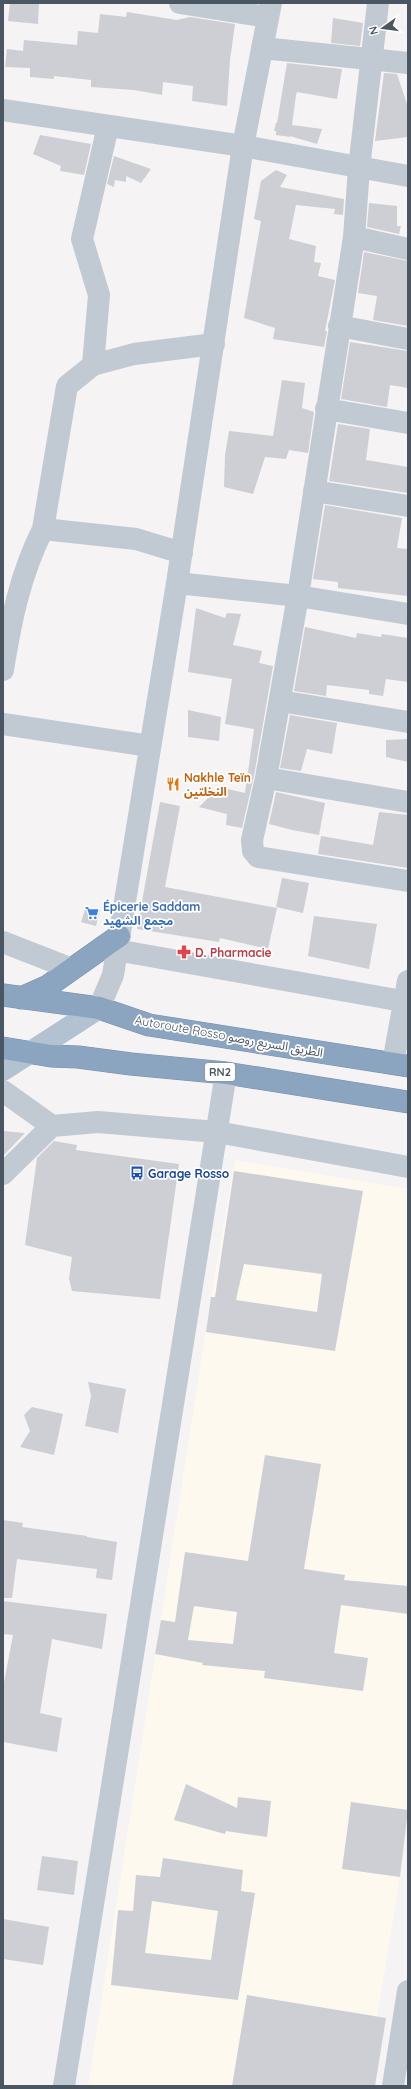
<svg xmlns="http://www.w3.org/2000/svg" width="411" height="2089" font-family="Quicksand,'Noto Sans Arabic',sans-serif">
  <rect width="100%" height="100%" fill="#f5f3f3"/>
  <path fill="#fdf9ef" d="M235 1160 408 1189V1817L400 1877 366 2086H88L211 1297Z"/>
  <path fill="#cdcfd5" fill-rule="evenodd" d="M10 3H39L38 24 8 21Z
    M127 12 177 20 190 17 235 24 230 60 227 106 192 101 193 86 163 82 162 95 134 90 91 87V80L54 76V79L30 77V68L5 67 7 49 23 51 24 40 77 45 78 31 98 33 100 14 126 17Z
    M333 18 363 23 360 46 331 43Z
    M287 63 342 69 337 99 297 92 296 95 292 125 322 129 317 144 290 136V137L276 135V131H274L276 123H277Z
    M384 73 397 74 408 107V137L375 141Z
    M40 135 91 144 84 175 60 171 61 166 33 154Z
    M114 156 151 169 141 183 126 176V182L115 180 114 187 107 184Z
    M276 170 287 175 280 187 344 199 343 215 334 214 335 209 296 205 289 239 316 246 314 262 321 263 318 276 335 280 325 331H327L324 347 273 339 275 328 244 318 261 221 254 219 261 181Z
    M369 203 397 206V226H401L399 234 367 227Z
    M364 252 408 261V326L373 320 377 296 358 293Z
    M350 342 408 351V388L390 385 387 407 341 399Z
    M282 380 305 383 302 408 314 412 308 453 289 450 286 459 265 457 253 494 224 487 225 455 229 431 273 436Z
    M338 424 370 429 366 460 408 467V493L329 481Z
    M325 505 402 518 397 548 408 549V596L338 588V582L313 579Z
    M196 608 225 618 227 613 241 614 233 645 262 651 259 663 273 666 254 776 242 828 226 825 227 814 199 807 219 787 245 793 254 729 225 724 232 679 188 672Z
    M305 627 356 638 357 633 381 637 382 634 408 638V682L386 679 383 696 369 694V690L327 685 326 696 294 691Z
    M188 710 221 717 219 741 188 737Z
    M290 715 337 723 332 754 307 749 301 771 280 768Z
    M408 739V762L386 757V740Z
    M276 792 325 803 319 835 292 830 269 824Z
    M160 802 180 806 165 887 277 908 268 949 220 938 219 942 137 929Z
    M379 812 408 815V868L318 854 321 836 373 845Z
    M282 878 309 883 303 913 276 907Z
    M86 907 100 910 96 926 81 922Z
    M314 916 377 924 369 969 308 956Z
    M3 1131 25 1133 3 1156Z
    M54 1141 77 1145 76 1150 179 1164 160 1299 72 1291 69 1279 72 1257 25 1245 37 1158Z
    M234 1171 363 1191 335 1351 206 1332 211 1297H215ZM244 1264 322 1274 317 1312 236 1300Z
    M88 1382 126 1389 118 1433 85 1426 91 1396Z
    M32 1407 63 1414 54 1455 20 1447 30 1431 24 1415Z
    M265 1455 321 1464 304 1569 345 1575 344 1580 408 1586V1614L341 1605 334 1653 368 1658 363 1691 264 1678 265 1671 202 1665 203 1663 155 1654 161 1620 175 1622 185 1552 248 1561ZM194 1606 237 1612 233 1644 188 1640Z
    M3 1520 23 1523 22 1527 87 1536V1537L117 1542 112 1580 96 1578 97 1569 17 1559 12 1598H3Z
    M3 1601 107 1614 102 1649 52 1639 40 1713 62 1718 57 1752 3 1742V1688L13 1635 3 1634Z
    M186 1784 237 1808 238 1797 271 1801 267 1837 226 1831 225 1834 174 1820Z
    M351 1802 408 1810 400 1877 342 1869Z
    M42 1856 78 1861 74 1895 37 1890Z
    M163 1858 243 1870 241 1891 255 1893 238 2000 111 1985 118 1910 133 1911 136 1875 160 1877ZM152 1901 218 1911 211 1960 145 1953Z
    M3 1919 49 1927 43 1965 3 1959Z
    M247 1995 386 2018 375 2086H232Z"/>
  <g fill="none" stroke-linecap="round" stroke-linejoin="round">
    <g stroke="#7690ad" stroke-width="23">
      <path id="highway" d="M3 995 99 1008 149 1025 408 1066
        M21 998 48 986 119 936
        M3 1048 51 1056 78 1057 131 1064 226 1073 408 1102"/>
    </g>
    <path stroke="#c1cad2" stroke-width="22" d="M180 3 268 17
      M378 3 359 168 354 237 298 596 266 778 252 840 253 851 258 857 408 881
      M262 48 408 63
      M3 110 243 146 408 176
      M354 237 408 249
      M339 326 408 339
      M93 365 99 295 82 239 108 126
      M326 409 408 423
      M314 491 408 506
      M43 529 67 386 93 365 134 354 214 344
      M177 583 298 596 408 614
      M3 670C11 620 20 575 43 529L136 539 182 553
      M280 701 408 722
      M3 724 150 746
      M266 778 408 802
      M3 942 72 969
      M116 950 408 1002
      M99 1008 113 975 177 583 243 146 271 3
      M393 1063 408 981
      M3 1091 52 1126
      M3 1174 52 1126 98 1122 217 1132 408 1167
      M64 2086 226 1073
      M393 2086 408 1991"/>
    <path stroke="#b3c2d1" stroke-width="22" d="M3 1070 99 1008"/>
    <use href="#highway" stroke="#8ba5c1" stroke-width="22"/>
  </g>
  <defs>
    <g id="restaurant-bare" transform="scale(1.08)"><path d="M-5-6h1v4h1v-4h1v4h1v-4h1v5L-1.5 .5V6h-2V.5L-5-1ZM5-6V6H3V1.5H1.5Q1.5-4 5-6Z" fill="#e8710a" stroke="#fff" stroke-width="2.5" paint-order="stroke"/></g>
    <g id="supermarket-bare" transform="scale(1.08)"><path d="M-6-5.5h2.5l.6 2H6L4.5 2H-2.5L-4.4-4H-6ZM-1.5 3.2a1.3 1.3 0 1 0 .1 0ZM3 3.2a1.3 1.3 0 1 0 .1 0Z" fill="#3f7fe0" stroke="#fff" stroke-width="2.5" paint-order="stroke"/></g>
    <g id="pharmacy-bare" transform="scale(1.08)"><path d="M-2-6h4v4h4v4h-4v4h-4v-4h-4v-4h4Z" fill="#e0444e" stroke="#fff" stroke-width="2.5" paint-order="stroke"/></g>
    <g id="bus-bare" transform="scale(1.08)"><path d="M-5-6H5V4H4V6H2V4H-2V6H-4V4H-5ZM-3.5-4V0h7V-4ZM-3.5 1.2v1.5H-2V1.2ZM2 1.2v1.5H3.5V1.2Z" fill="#1a4fb4" stroke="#fff" stroke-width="2.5" paint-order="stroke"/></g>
  </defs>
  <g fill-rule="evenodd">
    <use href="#restaurant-bare" x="173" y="784"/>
    <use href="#supermarket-bare" x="92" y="913"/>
    <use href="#pharmacy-bare" x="184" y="952"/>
    <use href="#bus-bare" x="137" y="1173"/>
  </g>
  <g text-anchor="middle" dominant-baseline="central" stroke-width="3.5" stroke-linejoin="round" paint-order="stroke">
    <rect fill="#fff" stroke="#808990" stroke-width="1" x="205" y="1063" width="30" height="18" rx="3"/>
    <g font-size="11" font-weight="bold" fill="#4a5661">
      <text x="220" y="1072">RN2</text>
    </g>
    <g font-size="12" font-weight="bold" fill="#c56008" stroke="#fff" text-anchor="start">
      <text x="184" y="777">Nakhle Teïn<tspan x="184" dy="14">النخلتين</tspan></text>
    </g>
    <g font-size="12" font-weight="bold" fill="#366cbe" stroke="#fff" text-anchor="start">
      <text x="103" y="906">Épicerie Saddam<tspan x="103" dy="14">مجمع الشهيد</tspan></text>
    </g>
    <g font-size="12" font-weight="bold" fill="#be3a42" stroke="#fff" text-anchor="start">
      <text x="195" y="952">D. Pharmacie</text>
    </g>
    <g font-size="12" fill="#4a5661" stroke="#fff">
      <text transform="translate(229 1036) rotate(10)">Autoroute Rosso الطريق السريع روصو</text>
    </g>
    <g font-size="12" font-weight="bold" fill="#164399" stroke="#fff" text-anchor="start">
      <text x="148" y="1173">Garage Rosso</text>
    </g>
  </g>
  <rect width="411" height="2089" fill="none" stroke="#4a5661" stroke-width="8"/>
  <g transform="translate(383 28) rotate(256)" stroke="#ffffff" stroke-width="3" paint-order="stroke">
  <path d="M0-3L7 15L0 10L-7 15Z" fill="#4a5661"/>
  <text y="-6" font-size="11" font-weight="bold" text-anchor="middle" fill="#4a5661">N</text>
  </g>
</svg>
